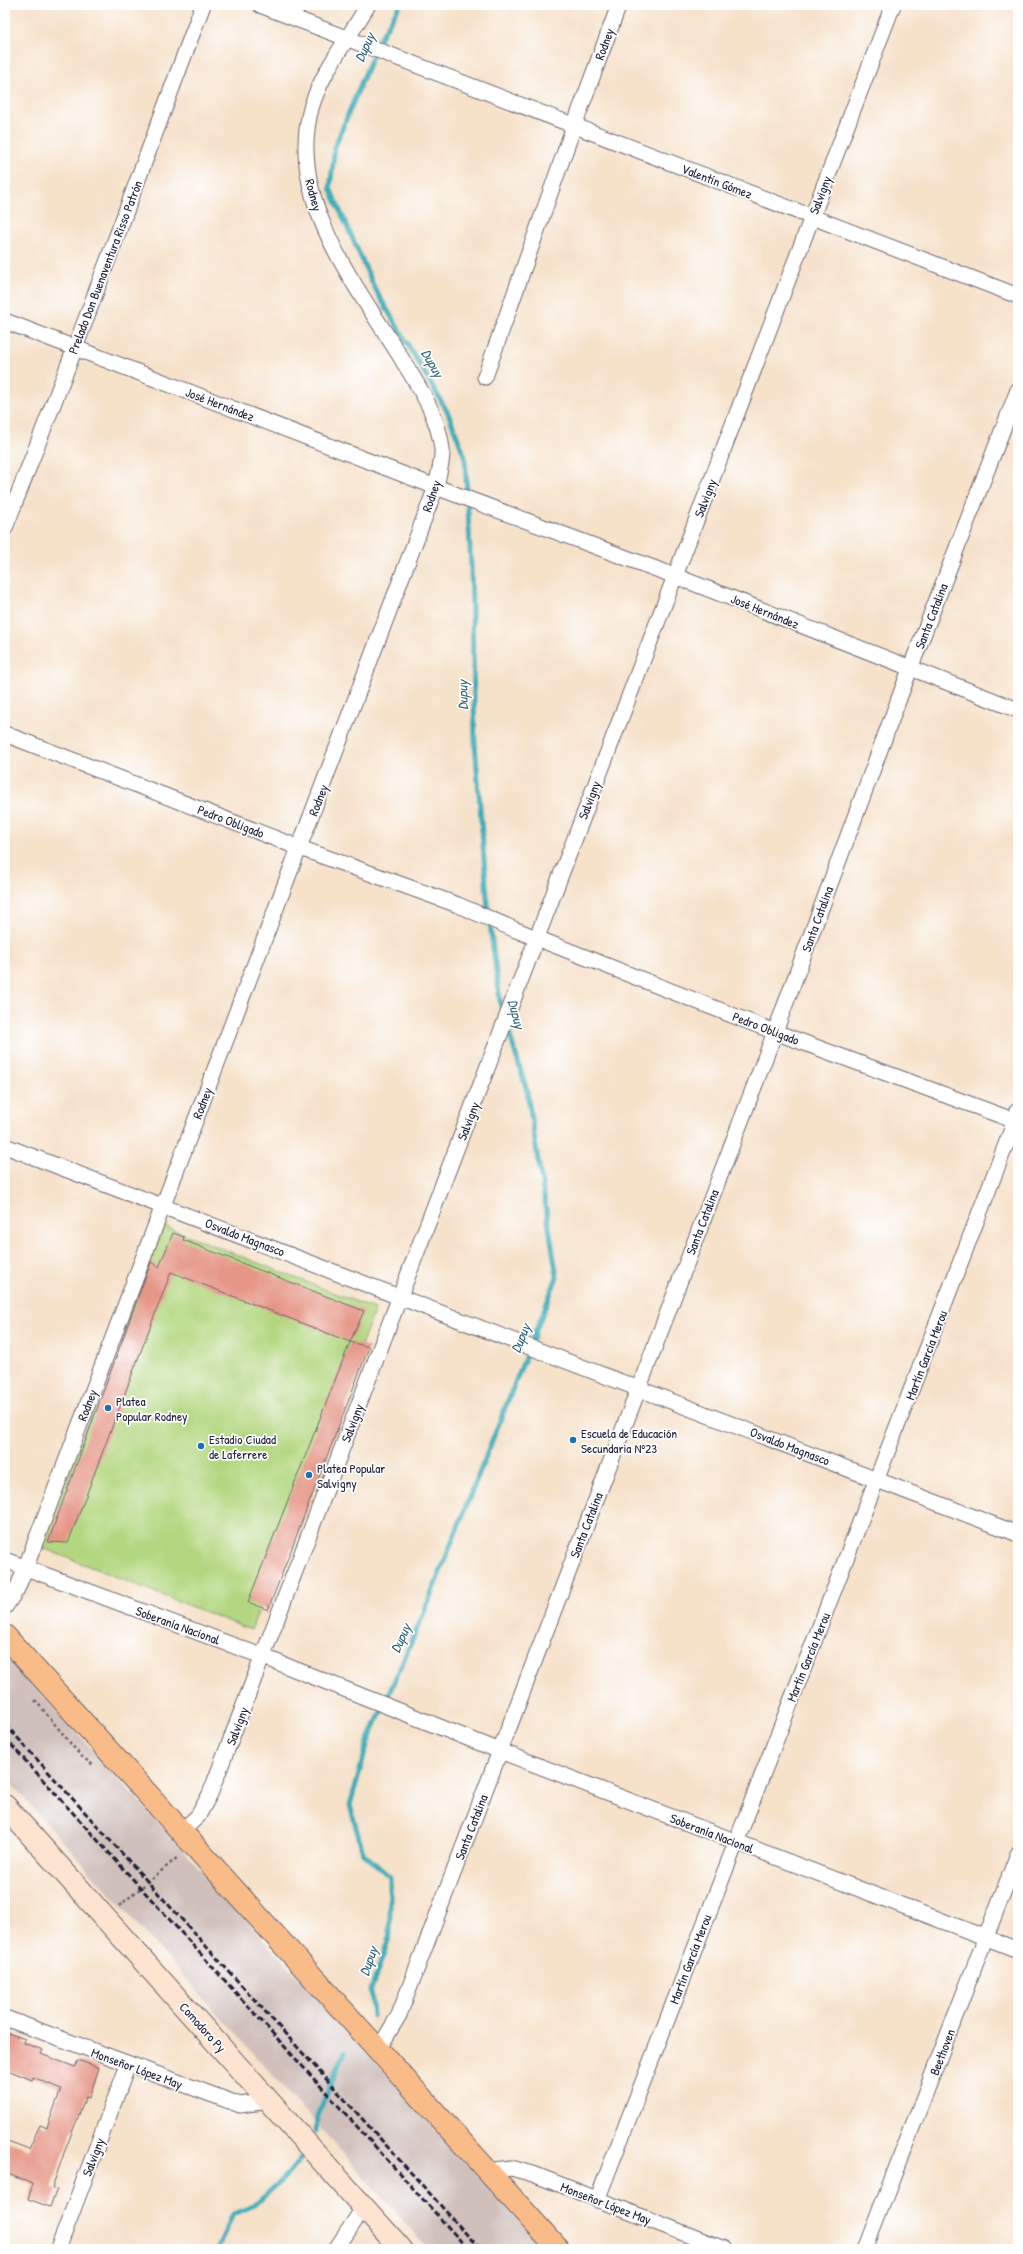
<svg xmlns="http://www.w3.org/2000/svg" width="1023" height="2254" font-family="'Patrick Hand',sans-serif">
  <rect width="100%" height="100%" fill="#fff"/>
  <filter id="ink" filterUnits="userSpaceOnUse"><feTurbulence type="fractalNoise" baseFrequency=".025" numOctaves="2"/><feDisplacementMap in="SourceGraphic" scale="8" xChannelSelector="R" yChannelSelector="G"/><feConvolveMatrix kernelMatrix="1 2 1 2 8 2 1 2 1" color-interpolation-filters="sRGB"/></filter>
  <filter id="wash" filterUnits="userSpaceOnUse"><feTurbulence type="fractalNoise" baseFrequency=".012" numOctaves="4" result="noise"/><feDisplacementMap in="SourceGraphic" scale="16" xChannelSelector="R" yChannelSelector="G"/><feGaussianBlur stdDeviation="0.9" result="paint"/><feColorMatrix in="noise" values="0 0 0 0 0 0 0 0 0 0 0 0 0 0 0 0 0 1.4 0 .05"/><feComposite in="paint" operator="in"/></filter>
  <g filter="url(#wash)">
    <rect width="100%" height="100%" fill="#f6e1c9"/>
    <path fill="#d0c0bc" d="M5 1654 545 2249H429L5 1777Z"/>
    <path fill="#b3d780" stroke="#6a7c5e" d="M164 1226 375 1309 251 1630 40 1547Z"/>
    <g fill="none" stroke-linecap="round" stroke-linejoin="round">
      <path stroke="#3dadb9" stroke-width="5" d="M400 5 379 40 335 146 330 188 375 289 448 413 465 457 471 566 475 743 488 909 500 1002 504 1015
        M373 2016 371 1990 390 1935V1877L363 1853 350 1805 368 1742 423 1615 557 1277 527 1091 507 1026
        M316 2131 317 2116 345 2052
        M217 2249 233 2214 255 2205 287 2175 300 2159"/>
    </g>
    <g id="blocks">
      <path fill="#e69687" d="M173 1233 184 1237 183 1240 364 1311 350 1342 171 1272 68 1543 48 1542 151 1262 159 1267Z
        M350 1342 369 1347 268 1610 248 1602Z
        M5 2032 25 2039 24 2043 43 2050 41 2054 75 2067 78 2060 99 2068 89 2098 86 2097 64 2153 52 2188 57 2189 50 2207 28 2199 33 2184 5 2173V2140L29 2149 40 2125 47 2128 61 2089 33 2077 32 2080 5 2069Z"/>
    </g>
  </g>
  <g filter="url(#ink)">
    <use href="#blocks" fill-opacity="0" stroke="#6c656d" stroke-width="1"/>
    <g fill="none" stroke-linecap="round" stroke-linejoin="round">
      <g stroke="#6c656d" stroke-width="17">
        <path id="minor" d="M260 5 1018 296
          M5 321 436 487 675 576 1018 710
          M485 377 574 126 619 5
          M5 528 75 348 203 5
          M5 734 300 848 458 905 516 930 775 1032 1018 1122
          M5 1146 1018 1534
          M5 1560 264 1657 500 1751 1018 1950
          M5 1607 17 1589 25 1569 436 487C438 475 443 461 442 449 438 415 420 389 403 361 358 287 284 198 312 105 324 68 349 38 368 5
          M182 1831 198 1816 210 1794 893 5
          M5 2018 240 2105 270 2101
          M378 2050 399 2015 775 1032 910 669 1018 390
          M487 2171 511 2168 533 2174 724 2249
          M597 2200C736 1840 878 1482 1015 1121
          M58 2249 128 2065
          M336 2249 364 2207
          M865 2249 1018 1854"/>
      </g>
      <g stroke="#6c656d" stroke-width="21">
        <path id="tertiary" d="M1018 1113 1016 1121 1018 1140"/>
      </g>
      <g stroke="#6c656d" stroke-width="24">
        <path id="secondary" d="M5 1806 401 2249"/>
      </g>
      <g stroke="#6c656d" stroke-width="24">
        <path id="primary" d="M5 1636 558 2249"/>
      </g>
      <path stroke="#6c656d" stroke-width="2.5" stroke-dasharray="3 3" stroke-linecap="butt" d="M35 1700 80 1755 94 1766
        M119 1906 178 1857"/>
      <use href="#minor" stroke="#fff" stroke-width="15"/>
      <use href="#tertiary" stroke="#fff" stroke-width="19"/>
      <use href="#secondary" stroke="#fde4d0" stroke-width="22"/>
      <use href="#primary" stroke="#f9bc89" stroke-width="22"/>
      <path stroke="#22223b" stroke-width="3" stroke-dasharray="6 3" stroke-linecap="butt" d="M5 1724 480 2249
        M5 1738 468 2249"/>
    </g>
  </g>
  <g fill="#1f6fb2" stroke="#fff" stroke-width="1.5">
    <circle cx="108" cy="1408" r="4"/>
    <circle cx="573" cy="1440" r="4"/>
    <circle cx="201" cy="1446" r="4"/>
    <circle cx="309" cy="1475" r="4"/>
  </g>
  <g text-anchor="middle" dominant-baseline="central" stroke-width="3.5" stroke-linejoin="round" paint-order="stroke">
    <g font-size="13" fill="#22223b" stroke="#fff">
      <text transform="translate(604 44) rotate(-70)">Rodney</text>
      <text transform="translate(717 181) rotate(21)">Valentín Gómez</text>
      <text transform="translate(314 195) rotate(75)">Rodney</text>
      <text transform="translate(820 195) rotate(-69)">Salvigny</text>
      <text transform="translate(105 267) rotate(-69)">Prelado Don Buenaventura Risso Patrón</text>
      <text transform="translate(220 404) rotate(21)">José Hernández</text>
      <text transform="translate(431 496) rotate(-71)">Rodney</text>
      <text transform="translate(705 498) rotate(-69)">Salvigny</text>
      <text transform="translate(765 611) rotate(22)">José Hernández</text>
      <text transform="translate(931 616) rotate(-69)">Santa Catalina</text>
      <text transform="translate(318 800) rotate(-69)">Rodney</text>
      <text transform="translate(589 800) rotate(-69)">Salvigny</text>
      <text transform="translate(231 821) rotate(21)">Pedro Obligado</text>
      <text transform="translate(817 919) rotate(-70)">Santa Catalina</text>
      <text transform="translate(766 1028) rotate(21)">Pedro Obligado</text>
      <text transform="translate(202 1103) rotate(-69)">Rodney</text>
      <text transform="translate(468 1121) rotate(-69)">Salvigny</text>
      <text transform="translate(702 1222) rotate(-69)">Santa Catalina</text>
      <text transform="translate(245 1237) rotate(21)">Osvaldo Magnasco</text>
      <text transform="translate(926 1355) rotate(-69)">Martín García Merou</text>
      <text transform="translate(87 1405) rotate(-69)">Rodney</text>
      <text transform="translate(352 1423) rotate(-69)">Salvigny</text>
      <text transform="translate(790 1446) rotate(21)">Osvaldo Magnasco</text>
      <text transform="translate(586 1525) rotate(-69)">Santa Catalina</text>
      <text transform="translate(178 1625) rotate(20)">Soberanía Nacional</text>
      <text transform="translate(808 1657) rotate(-68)">Martín García Merou</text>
      <text transform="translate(237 1726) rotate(-69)">Salvigny</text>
      <text transform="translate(471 1827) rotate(-69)">Santa Catalina</text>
      <text transform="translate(712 1833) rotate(21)">Soberanía Nacional</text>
      <text transform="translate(690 1959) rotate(-69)">Martín García Merou</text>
      <text transform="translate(203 2027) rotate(48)">Comodoro Py</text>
      <text transform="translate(942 2052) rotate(-69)">Beethoven</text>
      <text transform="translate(137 2068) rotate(20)">Monseñor López May</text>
      <text transform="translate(93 2157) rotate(-69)">Salvigny</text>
      <text transform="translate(606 2203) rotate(21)">Monseñor López May</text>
    </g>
    <g font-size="13" fill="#22223b" stroke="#fff" text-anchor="start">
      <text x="116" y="1401">Platea<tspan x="116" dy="15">Popular Rodney</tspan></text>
      <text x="581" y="1433">Escuela de Educación<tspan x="581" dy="15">Secundaria Nº23</tspan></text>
      <text x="209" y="1439">Estadio Ciudad<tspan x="209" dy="15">de Laferrere</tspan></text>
      <text x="317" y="1468">Platea Popular<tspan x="317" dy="15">Salvigny</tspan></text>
    </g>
    <g font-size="14" font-style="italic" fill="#2e6174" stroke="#fff">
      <text transform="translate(364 47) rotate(-66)">Dupuy</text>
      <text transform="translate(433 363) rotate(60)">Dupuy</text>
      <text transform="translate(462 695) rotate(-91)">Dupuy</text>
      <text transform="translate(517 1014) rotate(75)">Dupuy</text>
      <text transform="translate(520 1338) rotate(-68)">Dupuy</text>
      <text transform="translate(400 1638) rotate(-66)">Dupuy</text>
      <text transform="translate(368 1961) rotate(-71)">Dupuy</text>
    </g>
  </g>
  <rect width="1023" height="2254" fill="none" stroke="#fff" stroke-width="20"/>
</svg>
